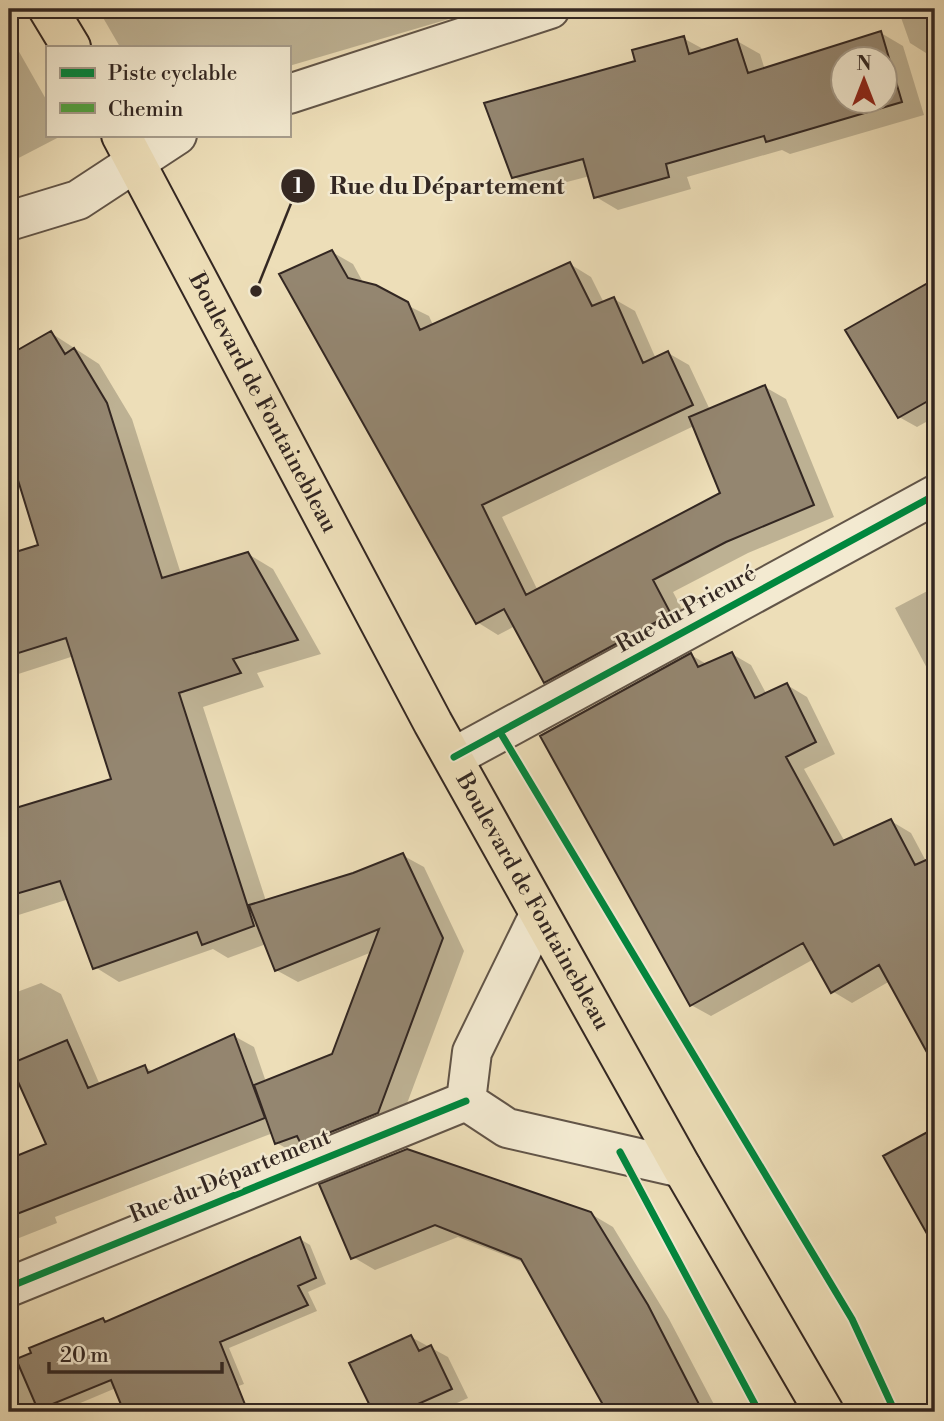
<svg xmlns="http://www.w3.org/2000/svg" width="944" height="1421" font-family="'Libre Bodoni',serif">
  <rect width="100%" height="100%" fill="#eddeb8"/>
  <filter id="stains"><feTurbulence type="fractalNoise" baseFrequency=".00286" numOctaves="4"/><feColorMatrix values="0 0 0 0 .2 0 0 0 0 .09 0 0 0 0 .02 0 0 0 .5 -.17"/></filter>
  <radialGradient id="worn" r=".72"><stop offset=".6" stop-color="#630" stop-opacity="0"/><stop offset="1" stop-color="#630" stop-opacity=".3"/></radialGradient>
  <path fill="#0003" fill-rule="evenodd" d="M98 9H483L289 66V47H120Z
    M898 9H935V50L926 53 910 43Z
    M881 33 903 46 924 115 790 154 782 150 687 177 691 189 618 210 596 197 590 176 536 190 514 177 637 62 683 38 705 50 737 41 760 54 765 70ZM842 60H884V102H842Z
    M9 34 47 101V135H63L9 163Z
    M332 252 353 264 364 284 429 316 433 325 570 264 591 277 604 303 614 299 635 311 656 359 668 353 689 365 710 410 765 387 786 399 834 517 748 553 673 592 691 626 566 694 545 682 515 626 498 635 477 622ZM694 426 723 494 538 591 502 517Z
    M929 285 935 288V417L917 427 899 417Z
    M51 333 99 364 132 419 181 574 248 554 273 569 321 654 257 673 264 687 203 707 266 901 353 875 402 855 424 867 464 951 399 1125 298 1155 277 1143 273 1133 55 1217 57 1223 9 1242V1161L48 1145 9 1058V995L41 983 61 994 100 1085 145 1067 154 1072 234 1036 254 1047 266 1082 334 1055 372 952 298 982 276 970 266 944 228 958 213 949 119 982 95 967 69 899 9 918V818L113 780 74 656 9 677V556L40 546 9 446V353L12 355Z
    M935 587V676L929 672 895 608Z
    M732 654 751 665 767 695 787 685 807 697 835 754 804 769 845 842 891 821 911 833 928 865 935 868V1064L890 981 852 1003 832 991 814 959 711 1016 691 1005V655L708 665Z
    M935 1128V1243L886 1157Z
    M321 1185 591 1214 613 1227 669 1319 718 1412H609L525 1263 458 1237 375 1270 353 1257Z
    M300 1239 310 1245 326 1284 308 1292 317 1311 229 1348 244 1384 168 1412H126L116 1388 59 1412H9V1364L103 1320 107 1323Z
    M411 1337 448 1357 468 1398 437 1412H375L352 1364Z"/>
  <path fill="#948670" stroke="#332722" stroke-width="2" fill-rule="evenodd" d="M881 31 902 102 766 142 764 136 666 164 669 177 594 198 583 159 512 178 484 103 635 61 632 50 684 36 689 54 737 39 748 73ZM843 60H885V102H843Z
    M332 250 348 278 376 285 408 302 420 330 570 262 592 306 614 297 643 363 668 351 693 405 482 505 526 595 720 493 689 417 765 385 814 505 726 542 653 580 671 614 544 683 504 609 476 624 279 274Z
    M935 279V397L898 418 845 330Z
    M51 331 65 354 74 348 107 403 162 578 248 552 298 640 233 659 241 673 179 693 254 926 202 945 197 932 93 969 60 881 9 896V810L111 779 66 638 9 656V554L38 545 9 451V355Z
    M732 652 755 698 787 683 816 742 786 757 834 845 891 819 915 865 935 856V1067L879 965 831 993 803 943 690 1006 540 736 691 653 698 667Z
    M403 853 443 938 378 1113 301 1144 297 1136 275 1144 254 1085 332 1054 379 929 275 971 249 905 353 873Z
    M234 1034 265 1118 9 1217V1159L46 1144 10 1064 67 1040 88 1088 145 1065 148 1073Z
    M935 1128V1248L883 1156Z
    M407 1149 591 1212 648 1305 703 1412H607L521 1259 435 1225 351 1259 319 1184Z
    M300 1237 316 1278 298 1286 308 1305 220 1342 248 1412H124L111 1380 38 1410 16 1359 31 1353 29 1348 103 1318 105 1322Z
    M411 1335 419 1351 431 1345 452 1389 400 1412H373L349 1363Z"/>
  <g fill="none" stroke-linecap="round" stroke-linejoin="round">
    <g stroke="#625548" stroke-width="42">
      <path id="minor" d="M289 94 550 9
        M9 221 78 200 177 135
        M454 757 935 495
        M466 1101 507 1128 682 1168
        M466 1101 472 1052 539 915
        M9 1287 466 1101"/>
    </g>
    <g stroke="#332722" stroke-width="42">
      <g id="primary">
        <path d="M48 9 71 47"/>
        <path id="s1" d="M121 135 433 723 682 1168 824 1412"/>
      </g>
    </g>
    <use href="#minor" stroke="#f3ead1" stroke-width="38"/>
    <use href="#primary" stroke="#eddeb8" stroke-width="38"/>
    <path stroke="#52a341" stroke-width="5" stroke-dasharray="10 5" stroke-linecap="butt" d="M523 9 525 16"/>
    <g stroke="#f3ead1" stroke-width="11">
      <path id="cycleway" d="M500 732 852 1319 895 1412
        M454 757 935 495
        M620 1152 759 1412
        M9 1287 466 1101"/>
    </g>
    <use href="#cycleway" stroke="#00873e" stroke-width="7"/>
  </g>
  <g text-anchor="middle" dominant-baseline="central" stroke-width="5" stroke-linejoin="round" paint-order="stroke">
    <g font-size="23" fill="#332722" stroke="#f3ead1">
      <text stroke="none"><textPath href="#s1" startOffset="303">Boulevard de Fontainebleau</textPath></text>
      <text transform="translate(686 609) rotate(-29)">Rue du Prieuré</text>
      <text stroke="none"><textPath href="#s1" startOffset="870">Boulevard de Fontainebleau</textPath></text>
      <text transform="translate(230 1176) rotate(-22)">Rue du Département</text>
    </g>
  </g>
  <path fill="none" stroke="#332722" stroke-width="2.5" d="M256 291L298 186"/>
  <g fill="#332722" stroke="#f3ead1" stroke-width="2.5">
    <circle cx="256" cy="291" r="7"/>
    <circle cx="298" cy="186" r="18"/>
  </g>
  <g font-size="21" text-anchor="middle" font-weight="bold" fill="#fff">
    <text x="298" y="193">1</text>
  </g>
  <g font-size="24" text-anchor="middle" font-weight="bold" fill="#332722" stroke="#f3ead1" stroke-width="5" stroke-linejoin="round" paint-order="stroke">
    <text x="447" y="194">Rue du Département</text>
  </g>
  <rect width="944" height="1421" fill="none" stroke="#eddeb8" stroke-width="35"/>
  <rect x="10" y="10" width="923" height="1400" fill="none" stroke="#332722" stroke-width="3.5"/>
  <rect x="18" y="18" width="909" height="1386" fill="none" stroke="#332722" stroke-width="2"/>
  <rect x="46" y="46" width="245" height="91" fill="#f3ead1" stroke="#a69c8b" stroke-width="2"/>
  <rect x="60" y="68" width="35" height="10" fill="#00873e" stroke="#a69c8b" stroke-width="2"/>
  <text x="108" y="80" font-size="21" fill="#332722">Piste cyclable</text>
  <rect x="60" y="103" width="35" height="10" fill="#52a341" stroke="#a69c8b" stroke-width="2"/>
  <text x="108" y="116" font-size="21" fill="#332722">Chemin</text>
  <g transform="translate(864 80)"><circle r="33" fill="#f3ead1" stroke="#a69c8b" stroke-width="2"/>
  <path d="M0-5L12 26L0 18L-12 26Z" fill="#8f2418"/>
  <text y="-10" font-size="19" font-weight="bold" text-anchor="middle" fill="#332722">N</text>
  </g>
  <path d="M49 1362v10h173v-10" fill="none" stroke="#332722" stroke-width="3.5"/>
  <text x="60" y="1362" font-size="21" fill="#332722" stroke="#f3ead1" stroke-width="5" paint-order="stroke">20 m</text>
  <rect width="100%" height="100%" filter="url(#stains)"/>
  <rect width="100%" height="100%" fill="url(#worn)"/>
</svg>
